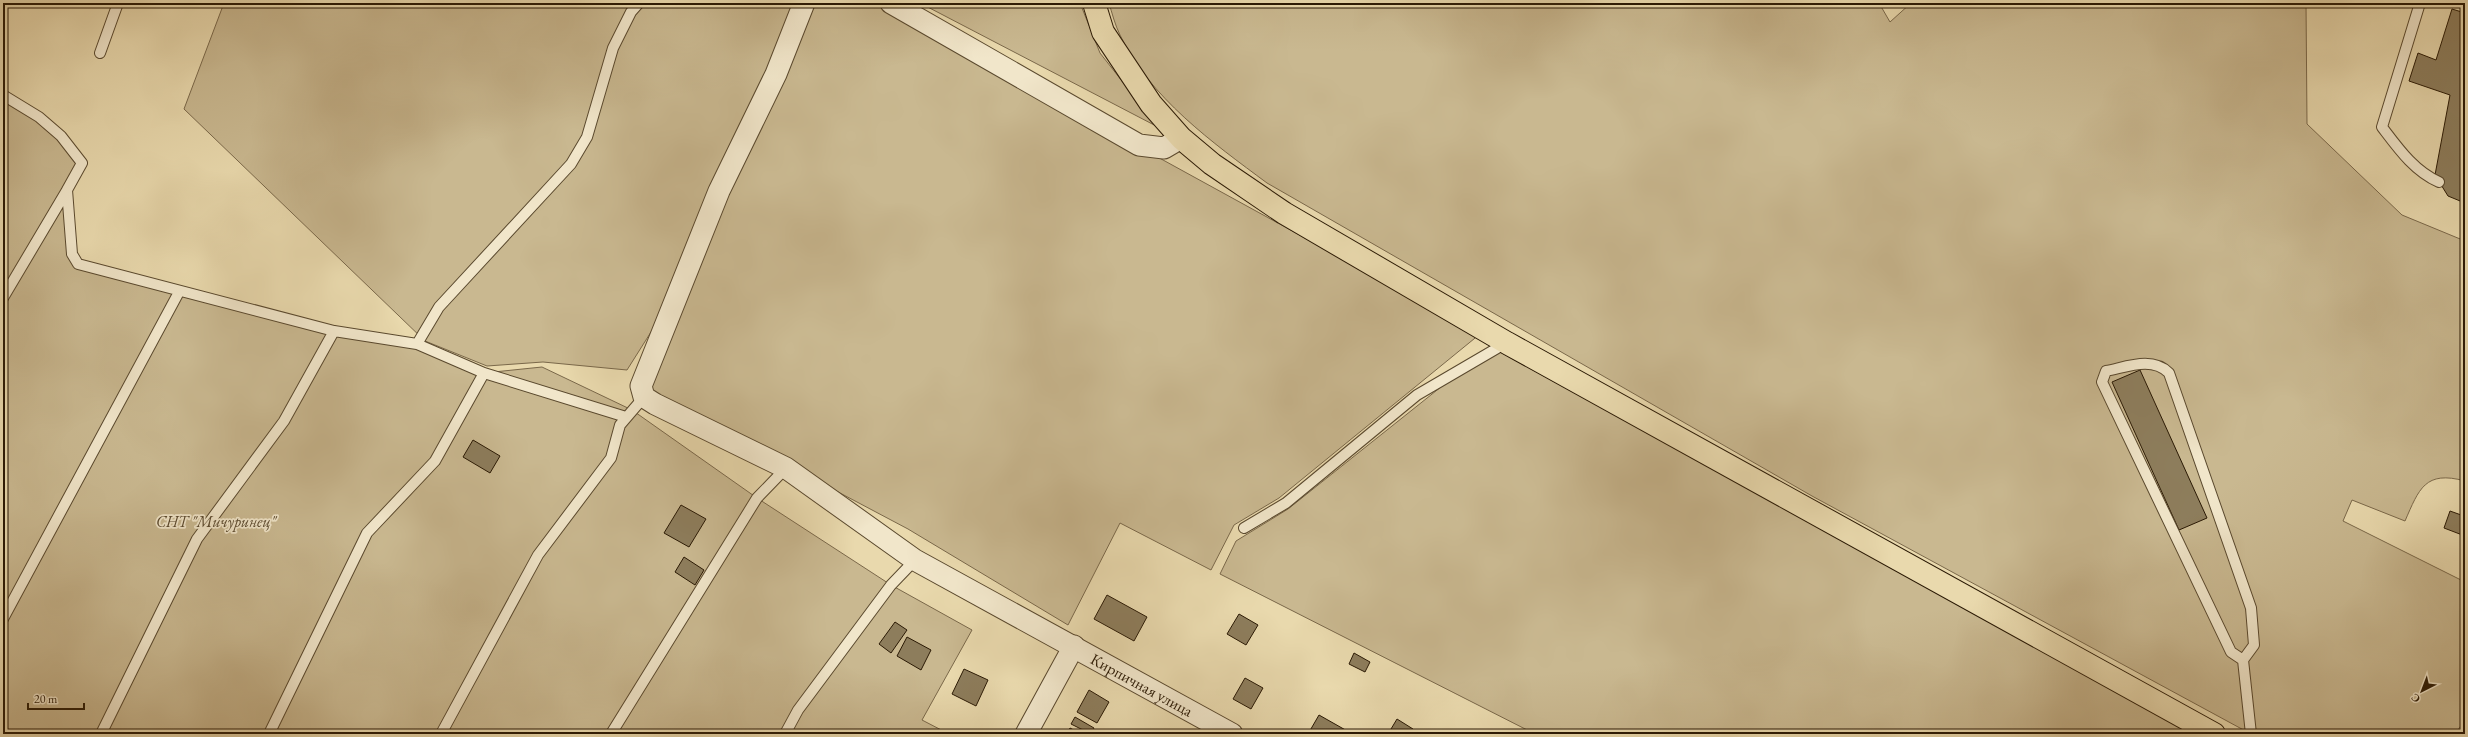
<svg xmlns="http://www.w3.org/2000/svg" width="2468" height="737" font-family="'EB Garamond',serif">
  <rect width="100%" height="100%" fill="#e9d9ad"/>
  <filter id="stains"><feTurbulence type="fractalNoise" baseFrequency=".005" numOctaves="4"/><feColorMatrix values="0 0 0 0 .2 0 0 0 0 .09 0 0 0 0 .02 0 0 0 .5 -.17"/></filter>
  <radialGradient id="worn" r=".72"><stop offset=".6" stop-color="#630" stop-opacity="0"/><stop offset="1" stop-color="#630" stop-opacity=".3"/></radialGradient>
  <path fill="#c9b890" stroke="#7a684a" d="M224 3H798L663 313 627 370 543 362 487 366 425 341 184 109Z
    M813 3H877L1480 334 1279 498 1234 525 1211 570 1120 523 1068 625 908 529 687 412 652 392 647 383 651 359Z
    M920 3H1080L1100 53 1158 127Z
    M1109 3H1879L1890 22 1911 3H2306L2307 124 2402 215 2465 241V481C2425 470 2419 489 2405 521L2352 500 2343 521 2465 582V720L2455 734H2251L1812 496 1267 183C1213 143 1149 97 1120 35 1115 25 1112 13 1109 3Z
    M3 95 39 117 82 163 67 190 78 264 179 292 417 344 484 373 542 367 632 410 757 498 891 585 972 630 922 720 949 734H3Z
    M1491 347 2197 734H1535L1220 574 1236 541 1288 509Z"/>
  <path fill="#8d7d5c" stroke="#2a1904" d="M2452 9 2465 13V203L2448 196 2435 175 2450 95 2409 81 2418 53 2436 60Z
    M2140 370 2207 518 2179 530 2112 382Z
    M473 440 500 456 490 473 463 457Z
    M681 505 706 519 689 547 664 533Z
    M2450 511 2464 516 2465 513V536L2444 528Z
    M684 557 704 570 695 585 675 572Z
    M1107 595 1147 617 1134 641 1094 619Z
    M1239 614 1258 625 1246 645 1227 634Z
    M895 622 907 630 891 653 879 644Z
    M907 637 931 650 921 670 897 656Z
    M1354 653 1370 662 1365 672 1349 664Z
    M964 669 988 680 976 706 952 694Z
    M1245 678 1263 688 1251 709 1233 699Z
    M1089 690 1109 702 1097 723 1077 712Z
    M1319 715 1349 732 1348 734H1308Z
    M1075 717 1094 728 1091 734 1071 724Z
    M1397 719 1413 729 1411 734H1388Z
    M1070 728 1081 734H1066Z"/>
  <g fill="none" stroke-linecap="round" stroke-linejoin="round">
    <g stroke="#5a492e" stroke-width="12">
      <path id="lane" d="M2420 3 2382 127C2398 148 2414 171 2439 182
        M100 53 118 3
        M3 95 39 117 61 136 82 163 67 190 72 254 78 264 334 331 417 344 484 373 626 417
        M3 298 67 190
        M417 344 439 307 571 164 587 137 613 48 631 12 639 3
        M1244 528 1286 503 1417 395 1506 343
        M3 619 179 292
        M2243 660 2254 645 2251 608 2169 373C2152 356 2127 367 2106 371L2102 382 2231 652 2243 660 2251 734
        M101 734 197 539 284 421 334 331
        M269 734 367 533 435 461 484 373
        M441 734 538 555 611 458 620 425 644 397
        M611 734 757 498 786 468
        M785 734 798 710 891 585 915 560"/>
    </g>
    <g stroke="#5a492e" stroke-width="23">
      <g id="street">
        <path id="s1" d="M804 3 776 74 719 191 641 386 644 397 655 404 786 468 915 560 1232 734"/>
        <path d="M891 3 1139 145 1164 148 1181 138"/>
        <path d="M1026 734 1074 646"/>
      </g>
    </g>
    <g stroke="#2a1904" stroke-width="24">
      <path id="primary" d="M1094 3 1103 32 1151 104 1181 138 1212 164 1284 213 1507 343 2214 734"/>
    </g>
    <use href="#lane" stroke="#f1e6ca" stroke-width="10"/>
    <use href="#street" stroke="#f1e6ca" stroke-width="21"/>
    <use href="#primary" stroke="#e9d9ad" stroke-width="22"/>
  </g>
  <g text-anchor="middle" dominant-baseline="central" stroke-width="3.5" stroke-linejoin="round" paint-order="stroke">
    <g font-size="16" font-style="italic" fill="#5a492e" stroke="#f1e6ca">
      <text x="216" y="521">СНТ "Мичуринец"</text>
    </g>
    <g font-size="16" fill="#2a1904" stroke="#f1e6ca">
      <text stroke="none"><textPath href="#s1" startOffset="1004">Кирпичная улица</textPath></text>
    </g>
  </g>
  <rect width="2468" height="737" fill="none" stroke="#e9d9ad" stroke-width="16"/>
  <rect x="4" y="4" width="2460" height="729" fill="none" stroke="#2a1904" stroke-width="2"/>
  <rect x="8" y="8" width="2452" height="721" fill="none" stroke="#2a1904"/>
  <g transform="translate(2422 691) rotate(222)" stroke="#f1e6ca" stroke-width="3" paint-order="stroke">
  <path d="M0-3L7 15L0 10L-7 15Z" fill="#2a1904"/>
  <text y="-6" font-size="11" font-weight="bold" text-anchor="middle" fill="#2a1904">С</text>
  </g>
  <path d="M28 703v6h56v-6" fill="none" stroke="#2a1904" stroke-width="2"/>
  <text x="34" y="703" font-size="12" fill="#2a1904" stroke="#f1e6ca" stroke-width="3" paint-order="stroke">20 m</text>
  <rect width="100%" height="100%" filter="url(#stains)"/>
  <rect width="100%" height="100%" fill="url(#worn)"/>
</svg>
